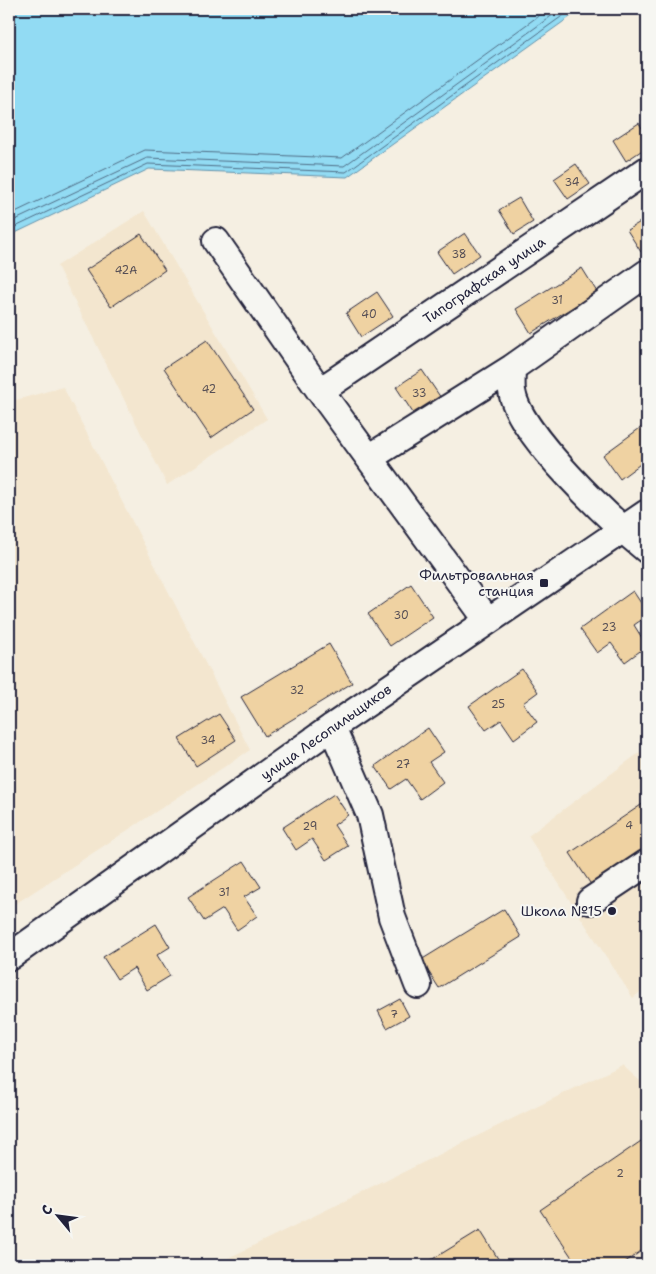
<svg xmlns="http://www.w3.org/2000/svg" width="656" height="1274" font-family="'Shantell Sans',sans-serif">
  <rect width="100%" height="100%" fill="#f5efe2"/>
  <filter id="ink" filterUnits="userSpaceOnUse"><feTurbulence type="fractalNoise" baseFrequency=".02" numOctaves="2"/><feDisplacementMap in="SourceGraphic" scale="10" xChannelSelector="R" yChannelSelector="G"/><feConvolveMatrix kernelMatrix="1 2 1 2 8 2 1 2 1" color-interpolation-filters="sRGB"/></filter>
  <g filter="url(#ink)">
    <path fill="#f3e6cf" d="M144 211 267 419 167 485 57 266Z
      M63 387 250 750 9 908V391L16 400Z
      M647 747V986L633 998 528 836Z
      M622 1065 640 1081 647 1075V1265H214Z"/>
    <path fill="#92dbf3" stroke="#6591a9" d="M9 9H581L347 177 149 169 9 236Z"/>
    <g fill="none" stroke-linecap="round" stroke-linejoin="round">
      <path stroke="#4f6c85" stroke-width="1" d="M9 215 145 150 342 158 548 9
        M9 223 147 158 344 166 561 9
        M9 230 148 164 346 172 572 9"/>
    </g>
    <path fill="#efd2a2" stroke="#22223b" d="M639 123 647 136V147L626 161 613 140Z
      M576 164 590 184 568 199 554 179Z
      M519 198 533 222 514 234 499 210Z
      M647 218V248L641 252 627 230Z
      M465 233 480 255 452 274 437 252Z
      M141 234 165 270 111 307 86 270Z
      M582 268 597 292 531 333 516 309Z
      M377 292 393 316 361 337 346 313Z
      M207 340 253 409 211 438 164 368Z
      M422 370 441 398 415 416 396 387Z
      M647 423V459L620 479 603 455Z
      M411 584 433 617 390 646 368 614Z
      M633 591 647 612V616L634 625 647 646 625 662 611 643 597 653 580 629Z
      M329 644 352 683 265 736 241 697Z
      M522 669 538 692 523 703 537 722 514 739 501 720 486 730 469 706Z
      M219 714 236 740 196 766 179 739Z
      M428 728 444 752 429 762 443 782 420 799 406 779 391 789 375 766Z
      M334 794 348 815 334 825 348 846 326 860 312 839 296 850 282 828Z
      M647 801V849L592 886 570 853Z
      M244 861 261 887 244 897 257 916 237 930 223 909 204 921 188 897Z
      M504 909 521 937 439 988 421 960Z
      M156 924 170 947 157 955 170 976 147 990 134 968 117 979 103 957Z
      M400 999 409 1016 387 1028 378 1011Z
      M647 1137V1247L621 1265H577L540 1210Z
      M480 1230 502 1265H423Z"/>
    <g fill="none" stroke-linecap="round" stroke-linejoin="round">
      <g stroke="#22223b" stroke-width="30">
        <path id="minor" d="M216 241 320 391 488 621
          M512 368C512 376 511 384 512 391 517 433 613 522 647 550
          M320 391 647 170
          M369 458 512 368 647 273
          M332 727 370 815 392 917 418 985
          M590 901 647 863
          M9 957 332 727 647 513"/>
      </g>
      <use href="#minor" stroke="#f6f6f2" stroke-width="26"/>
    </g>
  </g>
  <g fill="#22223b" stroke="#f6f6f2" stroke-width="2">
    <rect x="539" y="578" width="10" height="10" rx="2.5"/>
    <circle cx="612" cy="911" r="5"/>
  </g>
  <g text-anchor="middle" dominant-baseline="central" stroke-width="4" stroke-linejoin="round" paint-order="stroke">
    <g font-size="11" fill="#554e55">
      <text x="572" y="182">34</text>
      <text x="459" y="254">38</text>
      <text x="126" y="270">42А</text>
      <text x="557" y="300">31</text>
      <text x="369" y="314">40</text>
      <text x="209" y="389">42</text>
      <text x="419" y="393">33</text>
      <text x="401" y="615">30</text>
      <text x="609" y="627">23</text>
      <text x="297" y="690">32</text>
      <text x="498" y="704">25</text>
      <text x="208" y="740">34</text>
      <text x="403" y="764">27</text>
      <text x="629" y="825">4</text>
      <text x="310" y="826">29</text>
      <text x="224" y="892">31</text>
      <text x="394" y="1014">7</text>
      <text x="620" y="1173">2</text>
    </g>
    <g font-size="14" fill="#22223b" stroke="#f6f6f2">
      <text transform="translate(484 280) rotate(-34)">Типографская улица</text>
      <text transform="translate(326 732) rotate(-35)">улица Лесопильщиков</text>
    </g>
    <g font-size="14" fill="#22223b" stroke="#f6f6f2" text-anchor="end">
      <text x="534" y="575">Фильтровальная<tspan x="534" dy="16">станция</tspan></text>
      <text x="602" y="911">Школа №15</text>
    </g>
  </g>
  <rect width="656" height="1274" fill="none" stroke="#f6f6f2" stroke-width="30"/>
  <rect x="15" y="15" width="626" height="1244" fill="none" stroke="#22223b" stroke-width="2" filter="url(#ink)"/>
  <g transform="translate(58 1216) rotate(299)" stroke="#f6f6f2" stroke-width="4" paint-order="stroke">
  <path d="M0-4L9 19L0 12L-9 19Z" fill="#22223b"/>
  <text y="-8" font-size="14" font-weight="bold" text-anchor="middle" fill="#22223b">С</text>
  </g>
</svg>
